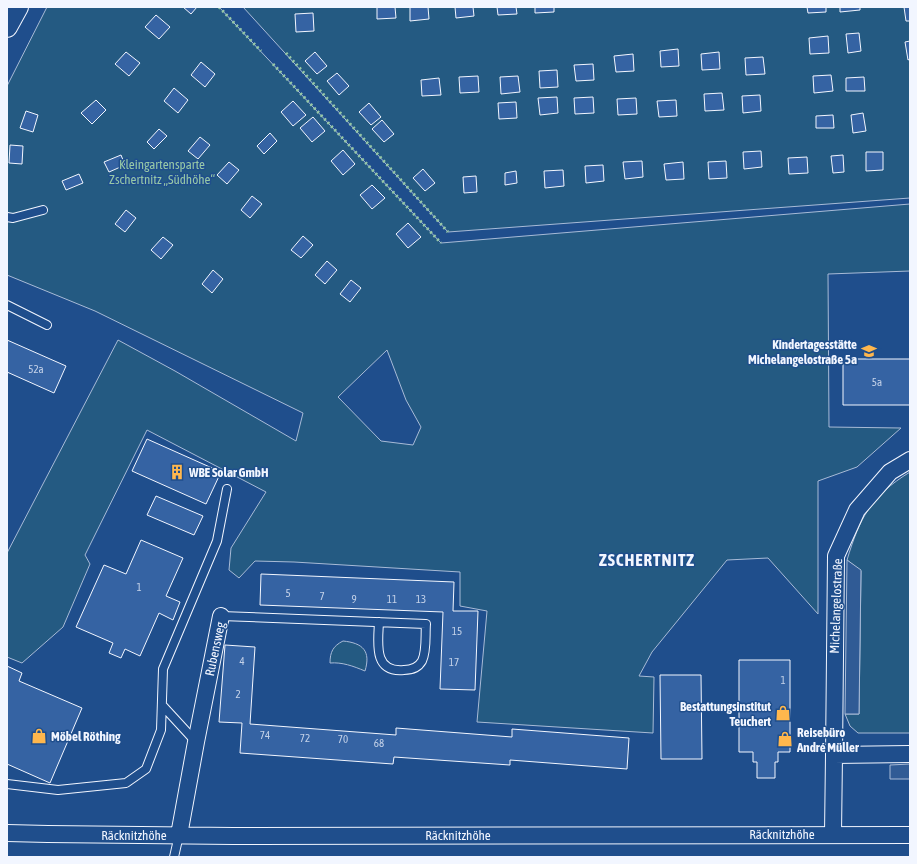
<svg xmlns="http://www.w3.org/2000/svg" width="917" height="864" font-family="'Asap Condensed',sans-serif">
  <rect width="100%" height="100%" fill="#1f4e8c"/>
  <path fill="#245a82" stroke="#a8bbd7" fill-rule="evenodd" d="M47 7H219L441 243 910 204V271L828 274 829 427 901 428 857 467 818 481V614L768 558 727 560 652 652 639 676 654 677 653 733 477 722 487 611 460 606V572L294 562 255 561 239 578 229 570 231 548 266 492 147 430 85 555 90 564 63 627 22 663 7 657V553L118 340 175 371 296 441 303 413 95 311 7 275V86ZM387 350 406 400 421 427 413 445 381 441 338 397Z
    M243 7H910V198L448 232Z
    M910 472V733H858L850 726 845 714H859L861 571 847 560C860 517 871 496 910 472Z
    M343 641C363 643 371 651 365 671 353 666 342 662 330 663 330 652 333 646 343 641Z"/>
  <path fill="#305b95" stroke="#a8bbd7" d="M847 560 861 570 859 714H845Z
    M910 764V779H890V765Z"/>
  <path fill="#3563a3" stroke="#f2f6ff" d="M183 7H197L191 14Z
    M377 7H395L396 18 377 19Z
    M410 7H428L429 19 410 21Z
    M455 7H473L474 16 456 18Z
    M497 7H516L517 14 498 15Z
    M535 7H554V12L535 13Z
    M807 7H826V12L808 13Z
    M840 7H860V10L840 12Z
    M904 7H910V21H906Z
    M313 13 314 31 296 32 295 14Z
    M156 15 170 27 159 39 145 27Z
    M859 33 861 51 848 53 846 34Z
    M828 36 829 53 810 54 809 38Z
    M910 41V59L908 60 905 42Z
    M678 49 679 66 661 67 660 51Z
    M126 52 140 63 129 76 115 64Z
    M315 52 327 66 317 74 305 61Z
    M719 52 720 69 702 70 701 54Z
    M633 54 634 71 616 72 614 56Z
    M763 57 765 74 746 75 745 58Z
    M201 62 215 74 205 87 191 75Z
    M593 64 594 80 576 81 574 65Z
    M557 70 558 87 540 88 539 71Z
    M337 73 349 86 339 95 327 81Z
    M831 75 833 91 814 93 813 76Z
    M478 76 479 92 460 93 459 77Z
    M518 76 520 92 501 94 500 77Z
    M864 77 865 91H846V78Z
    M439 78 441 95 422 96 421 80Z
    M174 88 188 100 178 113 164 101Z
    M722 93 724 110 705 111 704 94Z
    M760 95 761 111 743 113 742 96Z
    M557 97 558 113 540 115 538 98Z
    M593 97 594 113 575 114 574 98Z
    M636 98 637 114 618 115 617 99Z
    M96 100 106 110 92 124 81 113Z
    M676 100 677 116 659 117 657 101Z
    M293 101 306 115 293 126 281 112Z
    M516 102 517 118 499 119 498 103Z
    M369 103 381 117 371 125 359 112Z
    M26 111 38 115 33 132 20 128Z
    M863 113 866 131 853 133 851 115Z
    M833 115 834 128H816V116Z
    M313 117 325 131 312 142 300 128Z
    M382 120 394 134 384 142 372 129Z
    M159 129 167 136 154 149 147 142Z
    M270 133 277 141 264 154 257 146Z
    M200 137 210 145 198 159 188 151Z
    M10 145 23 146 22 164 9 163Z
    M343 150 355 164 343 175 331 161Z
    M761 151 762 167 744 169 743 152Z
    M866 152H883V170L866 171Z
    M121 155 125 165 109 172 104 162Z
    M843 155 844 172 833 173 831 156Z
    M807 157 808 173 789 174 788 158Z
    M642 161 643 177 625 179 623 162Z
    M726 161 727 178 709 179 708 162Z
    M229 162 239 170 227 184 217 175Z
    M683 162 684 179 666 180 664 164Z
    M603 165 604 181 586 183 585 166Z
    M423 169 435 183 425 191 413 178Z
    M563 170 564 186 545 188 544 171Z
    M516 171 517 183 505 185V173Z
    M79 174 83 183 66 190 62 181Z
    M476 176 477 192 464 193 463 177Z
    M372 185 385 198 372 209 360 195Z
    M252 196 262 204 250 218 241 210Z
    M126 210 136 218 125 232 115 224Z
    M408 223 421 237 408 248 396 234Z
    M303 236 313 245 301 258 291 250Z
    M163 237 173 245 161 259 151 250Z
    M327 261 337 270 325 284 315 275Z
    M213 270 223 279 212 293 202 284Z
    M351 280 361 288 350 302 340 294Z
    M7 340 66 366 54 393 7 372Z
    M843 359H910V405H843Z
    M147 439 221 472 206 504 132 471Z
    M156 496 203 516 194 535 147 515Z
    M141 540 183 558 166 596 180 602 173 620 159 613 140 656 125 649 121 658 109 653 113 643 76 627 104 565 126 574Z
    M261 574 454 582 453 611H478L475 690 440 689 443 612 260 605Z
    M225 645 255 647 250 724 396 735V728L512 737V729L629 738 627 769 510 760V765L394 757 393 764 240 753 242 723 219 722Z
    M739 660H790V752H778V762H775V778H757V762H753V752H739Z
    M7 666 22 673 19 681 82 708 50 783 7 764Z
    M660 675H701L702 759H661Z"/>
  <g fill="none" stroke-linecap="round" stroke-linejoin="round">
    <g stroke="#f2f6ff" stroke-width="10">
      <path id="service" d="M7 217 13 218 43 210
        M7 305 47 325
        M221 616 426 624C425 635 427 651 422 661 418 668 411 670 404 670 373 673 378 643 379 622
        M162 705 196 742
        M7 784 58 790 126 783 146 769 161 730 163 669 217 541 227 489
        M174 857 179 835"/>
    </g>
    <g stroke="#f2f6ff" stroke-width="18">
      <path id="minor" d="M910 460 890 472 857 510 836 556 834 755 910 754
        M7 833 48 834 233 836 910 835
        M833 834 834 755
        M179 835 196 742 221 616"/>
    </g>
    <g stroke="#f2f6ff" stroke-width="22">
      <path id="tertiary" d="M7 27 18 7"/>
    </g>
    <use href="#service" stroke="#1f4e8c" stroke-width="8"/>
    <use href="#minor" stroke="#1f4e8c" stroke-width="16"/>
    <use href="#tertiary" stroke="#1f4e8c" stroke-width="20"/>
    <path stroke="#97c8a6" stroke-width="3" stroke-dasharray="2 3" stroke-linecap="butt" d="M219 7 261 51
      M286 53 448 232
      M273 64 441 243"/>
  </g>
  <defs>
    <g id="school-bare" transform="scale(1.2)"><path d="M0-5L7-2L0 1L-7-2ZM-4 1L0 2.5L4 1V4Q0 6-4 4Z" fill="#ffb74d" stroke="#1f4e8c" stroke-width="2.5" paint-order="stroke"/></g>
    <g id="building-bare" transform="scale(1.2)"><path d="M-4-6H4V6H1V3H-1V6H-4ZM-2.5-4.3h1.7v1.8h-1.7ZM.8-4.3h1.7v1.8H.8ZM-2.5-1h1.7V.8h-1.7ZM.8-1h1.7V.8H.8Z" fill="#ffb74d" stroke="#1f4e8c" stroke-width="2.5" paint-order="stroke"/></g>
    <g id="shop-bare" transform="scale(1.2)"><path d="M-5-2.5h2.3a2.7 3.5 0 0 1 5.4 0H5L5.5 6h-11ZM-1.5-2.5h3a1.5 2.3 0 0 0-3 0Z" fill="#ffb74d" stroke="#1f4e8c" stroke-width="2.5" paint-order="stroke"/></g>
  </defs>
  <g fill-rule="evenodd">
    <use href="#school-bare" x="869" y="351"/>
    <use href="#building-bare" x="177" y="472"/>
    <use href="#shop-bare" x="783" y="713"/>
    <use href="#shop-bare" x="39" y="736"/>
    <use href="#shop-bare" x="785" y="739"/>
  </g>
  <g text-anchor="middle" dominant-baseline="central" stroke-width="3" stroke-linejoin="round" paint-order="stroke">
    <g font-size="11" fill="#c3d1e8">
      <text x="36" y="369">52a</text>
      <text x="877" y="382">5a</text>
      <text x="139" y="587">1</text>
      <text x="288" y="593">5</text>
      <text x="322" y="596">7</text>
      <text x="354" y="599">9</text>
      <text x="392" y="599">11</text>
      <text x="421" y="599">13</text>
      <text x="457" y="631">15</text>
      <text x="242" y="661">4</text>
      <text x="454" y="662">17</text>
      <text x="783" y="680">1</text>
      <text x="238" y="694">2</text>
      <text x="265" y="735">74</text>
      <text x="305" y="738">72</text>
      <text x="343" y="739">70</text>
      <text x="379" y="743">68</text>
    </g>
    <g font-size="13" fill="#97c8a6" stroke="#1f4e8c">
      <text x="162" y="164">Kleingartensparte<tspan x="162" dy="15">Zschertnitz „Südhöhe“</tspan></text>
    </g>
    <g font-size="13" font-weight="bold" fill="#f2f6ff" stroke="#1f4e8c" text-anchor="start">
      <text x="857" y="344" text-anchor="end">Kindertagesstätte<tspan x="857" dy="15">Michelangelostraße 5a</tspan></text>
      <text x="189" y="472">WBE Solar GmbH</text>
      <text x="771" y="706" text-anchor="end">Bestattungsinstitut<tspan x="771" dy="15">Teuchert</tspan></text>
      <text x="797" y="732">Reisebüro<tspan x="797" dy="15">André Müller</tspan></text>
      <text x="51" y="736">Möbel Röthing</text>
    </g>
    <g font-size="13" fill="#f2f6ff" stroke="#1f4e8c">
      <text transform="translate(836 606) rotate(-88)">Michelangelostraße</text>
      <text transform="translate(215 649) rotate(-78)">Rubensweg</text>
      <text x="782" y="834">Räcknitzhöhe</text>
      <text x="134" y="835">Räcknitzhöhe</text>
      <text x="458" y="835">Räcknitzhöhe</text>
    </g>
    <g font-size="17" font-weight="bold" letter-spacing="1" fill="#f2f6ff" stroke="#1f4e8c">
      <text x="647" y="560">ZSCHERTNITZ</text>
    </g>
  </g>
  <rect width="917" height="864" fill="none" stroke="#f2f6ff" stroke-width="16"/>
</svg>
